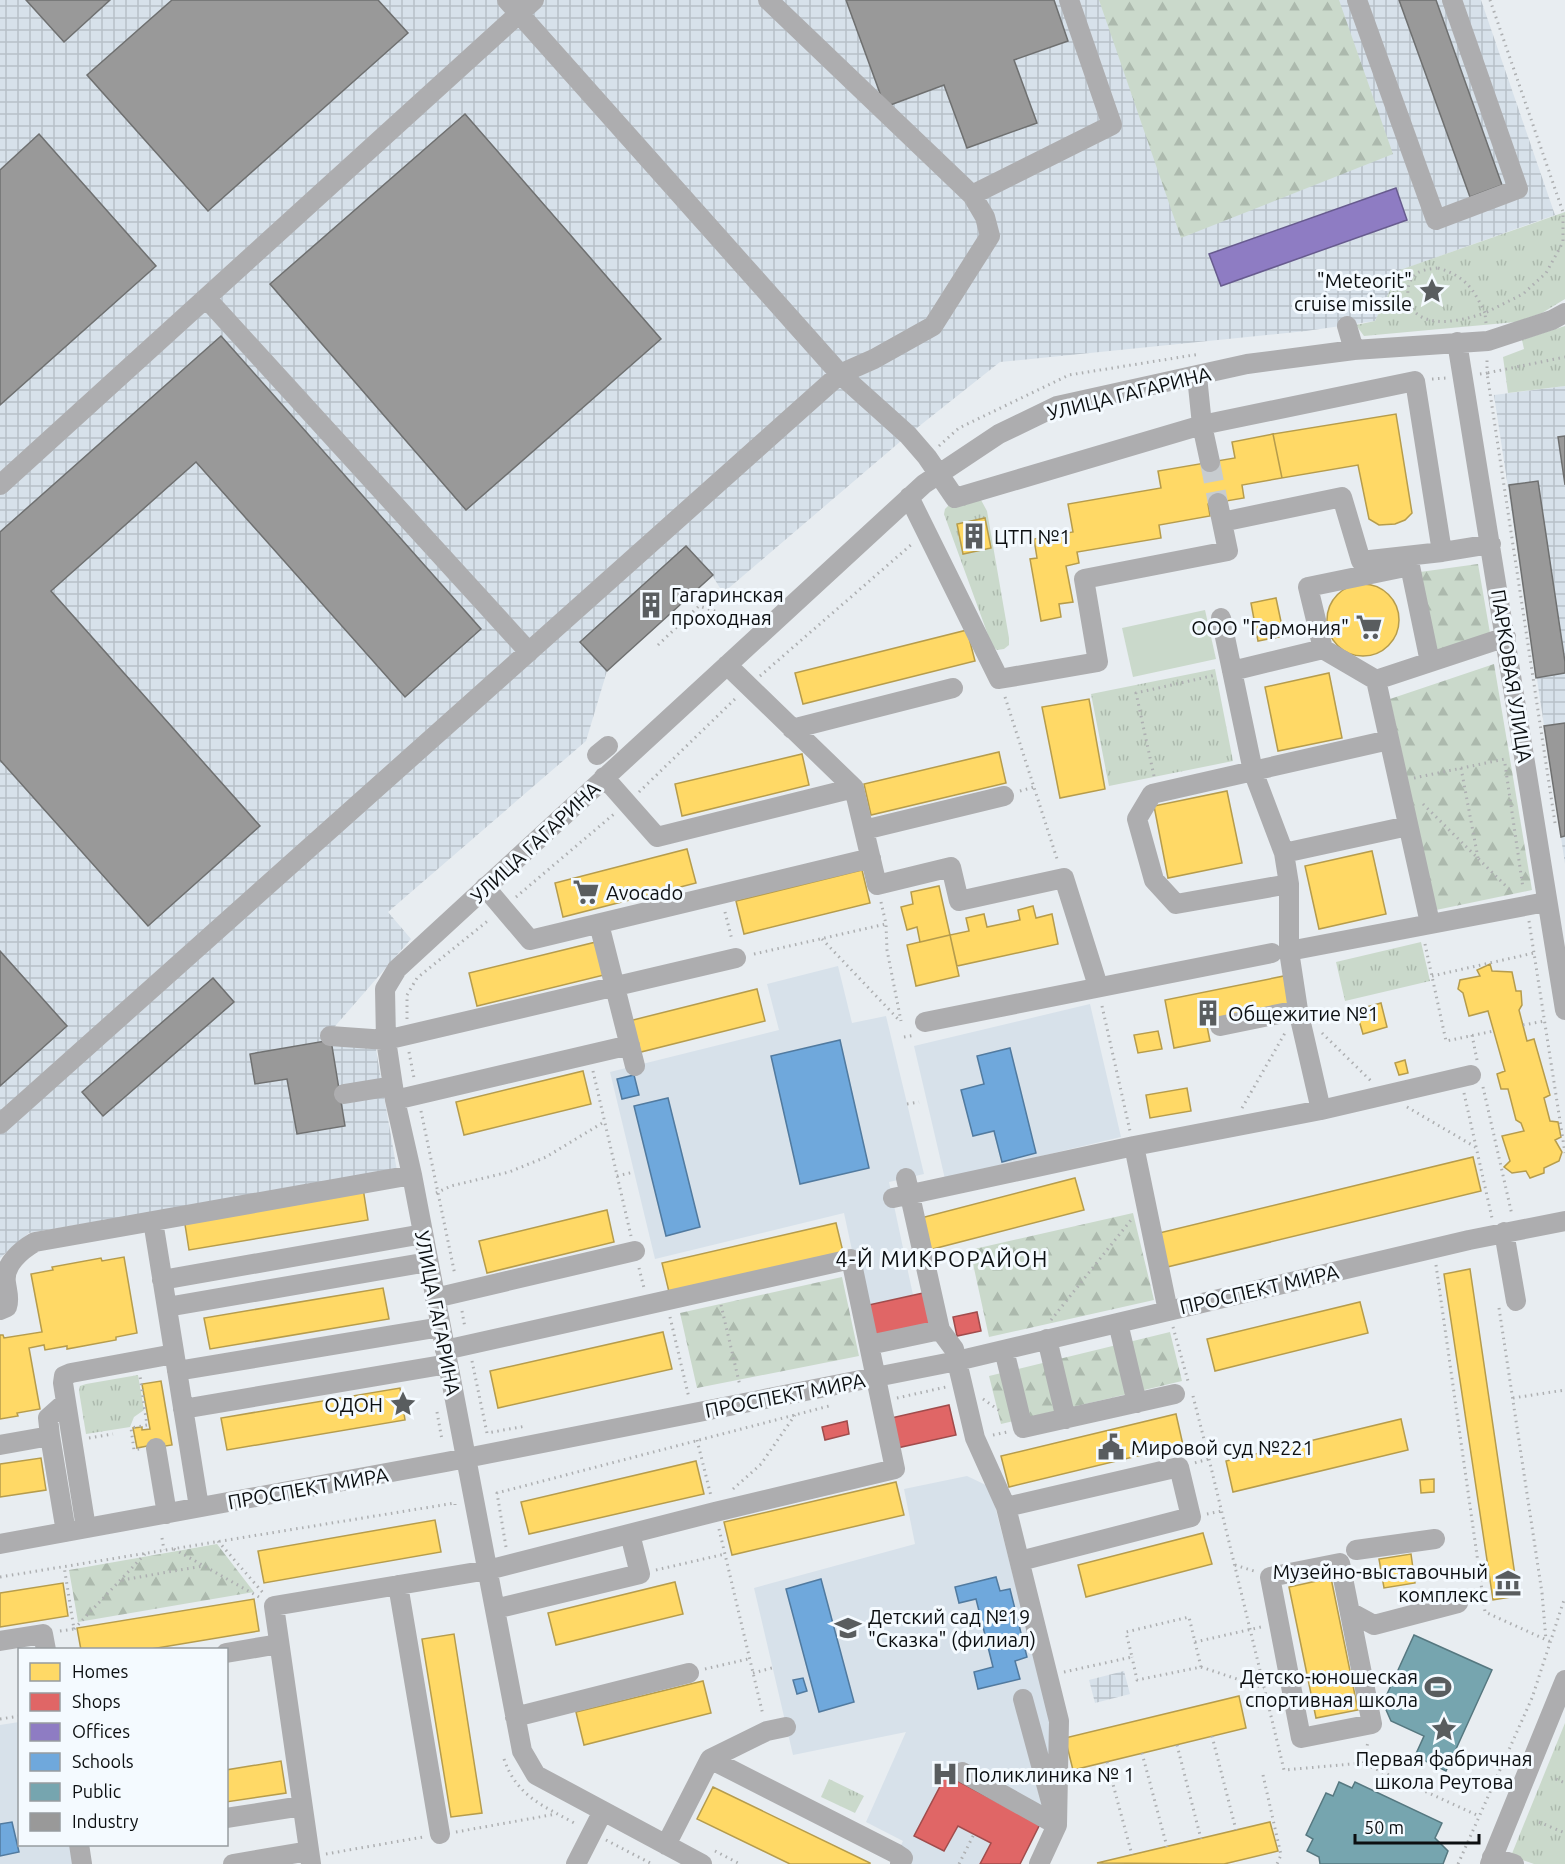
<svg xmlns="http://www.w3.org/2000/svg" width="1565" height="1864" font-family="Ubuntu,sans-serif">
  <defs>
    <pattern id="industrial-grid" width="8" height="8" patternUnits="userSpaceOnUse" patternTransform="scale(1.5)"><rect width="8" height="8" fill="#d7e1ea"/><path d="M0 4h8M4 0v8" fill="none" stroke="#b7c0c8"/></pattern>
    <pattern id="grass-tufts" width="24" height="20" patternUnits="userSpaceOnUse" patternTransform="scale(1.5)"><rect width="24" height="20" fill="#cad9cb"/><path d="M3 7l-1-3M5 7V3M7 7l1-3M15 17l-1-3M17 17v-4M19 17l1-3" fill="none" stroke="#acb9ad"/></pattern>
    <pattern id="forest-firs" width="22" height="20" patternUnits="userSpaceOnUse" patternTransform="scale(1.5)"><rect width="22" height="20" fill="#cad9cb"/><path d="M5 1l3.5 6h-7zM16 11l3.5 6h-7z" fill="#acb9ad"/></pattern>
  </defs>
  <rect width="100%" height="100%" fill="#e8edf1"/>
  <path fill="#d7e1ea" d="M838 966 852 1023 886 1016 924 1174 889 1182 913 1295 864 1306 844 1213 655 1259 610 1072 779 1030 767 984Z
    M1090 1004 1121 1137 945 1179 914 1046Z
    M967 1476 990 1487 1051 1722V1792L1040 1824 1020 1864H892L903 1841 866 1822 906 1732 793 1755 754 1588 915 1544 904 1489Z
    M19 1722 20 1844 73 1845 76 1864H0V1725Z"/>
  <path fill="url(#industrial-grid)" d="M0 0H1481L1555 215 1401 270 1375 321 1306 331 1000 362 908 435 723 593 712 575 607 671 586 741 388 912 411 939 330 1032 374 1038 397 1171 29 1233 0 1258Z
    M1565 386V864L1494 395Z
    M1124 1671 1130 1694 1095 1703 1089 1680Z"/>
  <path fill="url(#grass-tufts)" d="M1565 212V299L1542 313 1516 322 1364 336 1356 325 1375 321 1400 270Z
    M1565 326V386L1508 393 1503 357 1524 349 1522 340Z
    M981 500 987 511 1009 638V645L1004 649 997 650 992 646 944 514 945 509 949 505Z
    M1215 669 1233 761 1109 786 1091 694Z
    M1421 942 1430 981 1345 1001 1336 962Z
    M138 1375 144 1410 134 1417 130 1427 86 1434 79 1391 80 1386 86 1384Z
    M1565 1723V1864H1534L1511 1856Z
    M829 1779 864 1796 855 1813 821 1797Z"/>
  <path fill="url(#forest-firs)" d="M1099 0H1339L1393 154 1181 238Z
    M1478 564 1490 633 1437 650 1420 572Z
    M1494 664 1532 890 1436 910 1390 699Z
    M1133 1213 1154 1300 989 1337 970 1250Z
    M842 1277 859 1356 697 1388 680 1313Z
    M1170 1332 1182 1381 1001 1424 989 1376Z
    M217 1544 254 1592 78 1622 69 1570Z"/>
  <path fill="#cad9cb" d="M1205 610 1216 659 1133 677 1122 628Z"/>
  <path fill="#ffd966" stroke="#b69c4c" stroke-width="1.5" d="M1396 414 1412 513 1405 520 1395 524 1379 525 1369 519 1358 465 1282 478 1273 434Z
    M1273 434 1282 478 1242 485 1244 498 1208 504 1210 516 1159 525 1161 538 1077 552 1079 563 1066 566 1073 602 1059 604 1061 617 1041 621 1030 559 1037 558 1034 539 1073 532 1068 504 1161 488 1158 471 1235 458 1232 442Z
    M985 518 991 548 963 554 957 524Z
    M1327 620a36 36 0 1 1 72 0a36 36 0 1 1-72 0Z
    M1276 598 1284 636 1258 641 1251 603Z
    M967 630 975 661 803 704 795 673Z
    M1329 673 1342 738 1278 751 1265 687Z
    M1089 699 1105 789 1060 798 1042 707Z
    M999 752 1006 783 871 815 864 784Z
    M802 754 809 785 682 816 675 784Z
    M1227 791 1242 863 1168 878 1154 806Z
    M687 849 696 883 563 917 555 883Z
    M1372 851 1386 914 1319 929 1305 866Z
    M862 870 870 903 744 934 736 901Z
    M939 886 950 935 920 942 917 927 907 930 901 907 913 904 911 892Z
    M1033 906 1036 918 1052 914 1058 944 957 966 950 935 969 931 966 918 984 914 987 927 1020 920 1018 910Z
    M950 935 959 976 916 986 907 945Z
    M596 942 604 975 477 1006 469 973Z
    M1490 964 1492 971 1512 972 1516 991H1521L1522 1005 1519 1010 1527 1041 1534 1039 1550 1095 1544 1098 1550 1121 1558 1122 1561 1137 1555 1140 1562 1152 1559 1161 1544 1168V1173L1530 1178 1526 1171 1512 1173 1504 1167 1510 1161 1502 1136 1524 1131 1521 1123 1516 1120 1508 1089H1501L1497 1074 1505 1071 1488 1011 1469 1016 1463 993 1458 989 1460 980 1480 976 1477 970Z
    M1284 976 1289 1004 1206 1021 1210 1041 1174 1048 1165 1000Z
    M757 989 765 1021 637 1053 629 1021Z
    M1381 1003 1387 1027 1363 1034 1356 1010Z
    M1158 1031 1162 1049 1138 1053 1134 1035Z
    M1405 1060 1408 1073 1399 1075 1395 1063Z
    M583 1071 591 1104 464 1135 456 1102Z
    M1187 1088 1191 1111 1150 1118 1146 1095Z
    M1473 1157 1481 1191 1163 1268 1155 1234Z
    M1075 1178 1084 1210 925 1251 917 1219Z
    M363 1188 368 1220 189 1250 184 1218Z
    M607 1210 614 1242 487 1273 479 1241Z
    M836 1223 844 1256 670 1296 662 1263Z
    M124 1257 137 1333 116 1337V1340L67 1349V1346L45 1350 44 1345 29 1348 40 1409 17 1413 18 1416 0 1419V1335H3L4 1338 42 1332 31 1274 53 1270 52 1267 101 1258 102 1261Z
    M1470 1269 1518 1596 1493 1600 1444 1274Z
    M383 1288 389 1319 210 1349 204 1318Z
    M1360 1302 1368 1333 1215 1371 1207 1339Z
    M663 1332 672 1369 498 1408 490 1371Z
    M161 1381 172 1445 153 1448 152 1445 137 1448 133 1428 142 1427V1430L150 1429 142 1384Z
    M400 1388 405 1420 227 1450 221 1418Z
    M1176 1414 1183 1445 1009 1487 1001 1456Z
    M1401 1419 1408 1450 1233 1492 1226 1461Z
    M41 1458 46 1490 0 1497V1464Z
    M696 1461 704 1494 529 1534 521 1502Z
    M1434 1479V1492L1421 1493 1420 1480Z
    M896 1482 904 1515 732 1555 724 1522Z
    M435 1520 441 1552 264 1583 258 1551Z
    M1203 1533 1212 1564 1086 1597 1078 1565Z
    M1411 1554 1415 1583 1384 1588 1379 1559Z
    M1331 1578 1358 1710 1316 1718 1289 1587Z
    M675 1582 683 1614 556 1645 548 1613Z
    M63 1583 68 1616 0 1627V1593Z
    M254 1599 259 1631 145 1650H81L77 1628Z
    M454 1634 482 1813 451 1817 422 1639Z
    M703 1681 711 1713 584 1745 576 1712Z
    M1239 1696 1246 1728 1073 1770 1065 1738Z
    M281 1761 286 1793 226 1802V1770Z
    M713 1787 870 1863V1864H790L697 1819Z
    M1270 1822 1278 1851 1224 1864 1097 1863Z"/>
  <path fill="#e06666" stroke="#a04c4c" stroke-width="1.5" d="M928 1292 936 1326 872 1340 864 1306Z
    M977 1312 981 1331 957 1336 953 1317Z
    M949 1405 956 1435 897 1448 891 1418Z
    M847 1421 849 1434 825 1440 822 1427Z
    M946 1775 1040 1824 1020 1864H980L991 1843 958 1826 944 1851 914 1836Z"/>
  <path fill="#8e7cc3" stroke="#675b8e" stroke-width="1.5" d="M1396 188 1407 220 1221 286 1209 254Z"/>
  <path fill="#6fa8dc" stroke="#517a9f" stroke-width="1.5" d="M840 1040 869 1168 800 1184 771 1056Z
    M1010 1048 1036 1153 1002 1162 994 1131 973 1136 961 1090 984 1084 977 1056Z
    M634 1075 639 1095 622 1099 617 1079Z
    M668 1098 700 1227 666 1236 634 1106Z
    M996 1577 1000 1591 1010 1589 1027 1657 1015 1661 1020 1679 978 1689 974 1672 993 1667 976 1599 959 1603 955 1587Z
    M821 1579 854 1702 819 1712 786 1589Z
    M803 1678 807 1691 797 1694 793 1680Z
    M12 1822 19 1852 0 1856V1824Z"/>
  <path fill="#76a5af" stroke="#567880" stroke-width="1.5" d="M1414 1635 1492 1670 1446 1771 1415 1756 1424 1736 1391 1721 1383 1703Z
    M1339 1782 1352 1788 1355 1782 1442 1823 1435 1838 1448 1851 1443 1864H1320L1319 1857 1307 1851 1313 1839 1306 1835 1326 1793 1333 1796Z"/>
  <path fill="#999" stroke="#6f7070" stroke-width="1.5" d="M26 0H110L64 42Z
    M172 0H378L408 33 208 211 87 75Z
    M846 0H1054L1068 41 1014 60 1037 123 967 148 944 85 885 107Z
    M1399 0H1436L1502 185 1470 197Z
    M465 114 661 339 466 510 270 284Z
    M39 134 156 266 0 405V170Z
    M221 336 481 629 405 697 196 462 51 591 260 826 148 926 0 760V532Z
    M1565 436V485L1558 437Z
    M1538 481 1565 662V673L1536 678 1509 485Z
    M686 546 713 575 607 671 580 642Z
    M1565 723V836L1561 837 1544 726Z
    M0 951 67 1026 0 1086Z
    M213 978 234 1002 103 1116 82 1092Z
    M331 1040 345 1126 297 1134 287 1079 255 1084 250 1054Z"/>
  <g fill="none" stroke-linecap="round" stroke-linejoin="round">
    <path stroke="#c7cccf" stroke-width="20" stroke-dasharray="20 10" stroke-linecap="butt" d="M1210 462 1218 503"/>
    <path stroke="#adafb1" stroke-width="3" stroke-dasharray="1.5 4.5" stroke-linecap="butt" d="M1438 268C1465 276 1473 288 1485 313 1467 319 1438 327 1420 316 1408 309 1404 290 1412 278 1417 270 1429 269 1438 268Z
      M1486 323 1485 313 1523 294 1546 273 1563 242V212L1490 0
      M1480 374 1487 373V359
      M1432 379 1446 378
      M939 446 959 428 1069 375 1200 354
      M658 645 699 606 749 622
      M760 676 912 544
      M1005 697 1058 862
      M1505 764 1523 888
      M1461 768 1478 858
      M1154 776 1136 693 1216 675
      M1414 778 1505 759
      M1020 791 1034 787
      M639 792 736 698
      M1423 804 1512 892
      M1555 823 1487 373 1565 357
      M516 897 614 814
      M881 902 886 924 887 950 901 1021
      M725 912 732 940
      M1529 921 1565 1153
      M822 939 899 1020
      M1425 944 1446 1041 1494 1031
      M754 954 886 924
      M1432 976 1534 953
      M1102 1006 1130 1131
      M407 1019V995L417 978 490 919
      M1523 1025 1545 1021
      M1322 1033 1371 1081
      M1472 1035 1477 1060
      M904 1037 915 1035
      M409 1052 414 1078
      M593 1071 631 1236
      M1483 1087 1512 1215
      M1464 1093 1492 1218
      M907 1104 919 1102
      M1407 1107 1477 1148
      M1242 1108 1285 1033
      M421 1111 455 1275
      M617 1176 634 1172
      M436 1193 451 1186 509 1172 546 1157 604 1122
      M1436 1265 1485 1612 1551 1642
      M639 1268 644 1288
      M721 1305 740 1386
      M1499 1308 1542 1593 1546 1640
      M462 1311 465 1328
      M670 1317 689 1398
      M1051 1320 1131 1220
      M1173 1327 1188 1381
      M472 1361 487 1433 526 1426
      M1193 1396 1209 1459 1194 1463
      M897 1398 946 1387
      M1513 1398 1565 1390
      M983 1399 1000 1411
      M437 1412 442 1440
      M993 1435 1007 1432
      M89 1438 113 1434
      M697 1440 711 1496
      M139 1449 134 1450 131 1428 147 1425 140 1376
      M1209 1459 1284 1770 1363 1763 1479 1816
      M733 1489 761 1464 795 1415
      M1207 1514 1222 1511
      M719 1529 763 1715
      M162 1538 164 1550
      M218 1541 264 1594
      M506 1547 497 1493 829 1406
      M174 1549 259 1597
      M1235 1565 1254 1571
      M656 1570 725 1554
      M0 1577 455 1503V1505
      M122 1580 203 1566
      M74 1629 145 1554
      M60 1631 74 1629 64 1566
      M1195 1642 1261 1627
      M1201 1667 1264 1688
      M705 1669 748 1659
      M1064 1672 1132 1657 1126 1632 1189 1617 1201 1667 1137 1680 1132 1657
      M753 1673 772 1668
      M0 1719 20 1716
      M1212 1736 1236 1830
      M1177 1745 1201 1839
      M1142 1753 1167 1847
      M504 1759C517 1797 544 1806 576 1824
      M1107 1762 1132 1855
      M1363 1763 1368 1742
      M1263 1775 1281 1855 1277 1864
      M1556 1779 1565 1783
      M1539 1822 1565 1833
      M456 1832 556 1814
      M606 1840 652 1864
      M715 1851 740 1864
      M326 1854 423 1837
      M959 1864 974 1834
      M1458 1864 1532 1698 1565 1597"/>
    <path stroke="#adadaf" stroke-width="20" d="M507 0 840 374 908 435 927 457 955 498 1202 425 1415 381 1442 552 1491 544
      M768 0 972 195
      M1357 0 1436 220 1518 189 1452 0
      M206 298 529 652
      M1347 326 1354 350
      M1457 342 1565 1010
      M1197 376 1202 425 1210 462
      M0 485 534 0
      M909 497 999 679 1098 662 1084 579 1228 551 1218 503
      M1222 522 1342 497 1361 561 1442 552
      M1221 618 1253 771 1284 853 1289 884V951L1298 1010 1321 1110
      M1323 649 1308 587 1410 566 1430 662
      M727 665 854 788 877 885 951 867 959 901 1064 878 1098 986
      M1232 671 1323 649 1376 680 1430 923
      M1376 680 1506 637
      M792 729 953 688
      M597 755 608 746
      M604 777 657 837 854 788
      M864 830 1004 796
      M1284 853 1408 826
      M1289 884 1176 904 1154 880 1137 819 1152 794 1389 740
      M485 887 530 940 871 858
      M599 924 635 1066
      M1289 951 1546 902
      M925 1022 1272 953
      M1220 1026 1298 1010
      M330 1036 386 1040 736 958
      M344 1094 393 1086
      M395 1100 630 1045
      M0 1124 840 374 874 359 933 326 990 236 985 217 972 195 1112 125 1069 0
      M1134 1146 1168 1311
      M906 1178 940 1330 954 1349 975 1438 1006 1507 1059 1721 1057 1825 1039 1864
      M893 1198 1134 1146 1321 1110 1471 1075
      M153 1221 199 1507
      M1504 1232 1516 1301
      M162 1280 423 1234
      M435 1298 635 1251
      M167 1307 428 1262
      M0 1310 7 1307C10 1299 7 1291 6 1283 3 1265 21 1250 35 1242L412 1175
      M1118 1323 1137 1403
      M1047 1339 1066 1419
      M869 1345 940 1330
      M1004 1350 1023 1428 1175 1394
      M177 1371 441 1327
      M183 1409 448 1364
      M50 1436 48 1418 66 1402
      M0 1445 50 1436 66 1532
      M156 1448 167 1514
      M1006 1507 1179 1467 1191 1517 1020 1561
      M86 1528 63 1383 64 1376 71 1373 174 1354
      M0 1544 446 1462 957 1361 1469 1240 1565 1221
      M1356 1550 1435 1539
      M1340 1563 1372 1724 1301 1738 1270 1577Z
      M398 1585 440 1834
      M495 1609 640 1574 630 1534
      M1350 1612 1374 1625 1458 1603
      M0 1641 43 1634 46 1650
      M226 1653 279 1644
      M1023 1699 1051 1802
      M515 1717 689 1673
      M710 1759 767 1731 786 1727
      M962 1772 1057 1825
      M226 1818 302 1806
      M79 1844 82 1864
      M666 1845 710 1759 897 1854 903 1858 900 1864
      M1492 1857 1514 1864
      M233 1864 309 1851
      M311 1864 274 1606 488 1570 715 1512 895 1469 851 1259 445 1350
      M576 1864 603 1811
      M702 1864 536 1775 522 1751 412 1175 395 1100 386 1040 385 989 397 969 924 484 999 434 1057 406 1247 364 1354 350 1488 341 1552 320 1565 313
      M1490 1864 1565 1680"/>
  </g>
  <defs>
    <g id="sight-bare" transform="scale(2.07)"><path d="M0-6L1.8-2.2L6-1.7L2.9 1.2L3.7 5.4L0 3.3L-3.7 5.4L-2.9 1.2L-6-1.7L-1.8-2.2Z" fill="#595d5f" stroke="#f4faff" stroke-width="2.5" paint-order="stroke"/></g>
    <g id="building-bare" transform="scale(2.07)"><path d="M-4-6H4V6H1V3H-1V6H-4ZM-2.5-4.3h1.7v1.8h-1.7ZM.8-4.3h1.7v1.8H.8ZM-2.5-1h1.7V.8h-1.7ZM.8-1h1.7V.8H.8Z" fill="#595d5f" stroke="#f4faff" stroke-width="2.5" paint-order="stroke"/></g>
    <g id="supermarket-bare" transform="scale(2.07)"><path d="M-6-5.5h2.5l.6 2H6L4.5 2H-2.5L-4.4-4H-6ZM-1.5 3.2a1.3 1.3 0 1 0 .1 0ZM3 3.2a1.3 1.3 0 1 0 .1 0Z" fill="#595d5f" stroke="#f4faff" stroke-width="2.5" paint-order="stroke"/></g>
    <g id="civic-bare" transform="scale(2.07)"><path d="M-.6-6.5H3V-4.5H.6V-3L4-1V1h2V6H-6V1h2V-1L-.6-3ZM-1.2 2.5V6h2.4V2.5Z" fill="#595d5f" stroke="#f4faff" stroke-width="2.5" paint-order="stroke"/></g>
    <g id="museum-bare" transform="scale(2.07)"><path d="M0-6L6-3V-2H-6V-3ZM-5-1h2V3h-2ZM-1-1h2V3h-2ZM3-1h2V3H3ZM-6 4H6V6H-6Z" fill="#595d5f" stroke="#f4faff" stroke-width="2.5" paint-order="stroke"/></g>
    <g id="school-bare" transform="scale(2.07)"><path d="M0-5L7-2L0 1L-7-2ZM-4 1L0 2.5L4 1V4Q0 6-4 4Z" fill="#595d5f" stroke="#f4faff" stroke-width="2.5" paint-order="stroke"/></g>
    <g id="stadium-bare" transform="scale(2.07)"><path d="M0-5a6.5 5 0 1 0 0 10a6.5 5 0 1 0 0-10ZM-3.5-1.8h7v3.6h-7Z" fill="#595d5f" stroke="#f4faff" stroke-width="2.5" paint-order="stroke"/></g>
    <g id="hospital-bare" transform="scale(2.07)"><path d="M-5-5h3v3.5h4V-5h3V5h-3V1.5h-4V5h-3Z" fill="#595d5f" stroke="#f4faff" stroke-width="2.5" paint-order="stroke"/></g>
  </defs>
  <g fill-rule="evenodd">
    <use href="#sight-bare" x="1432" y="291"/>
    <use href="#building-bare" x="974" y="536"/>
    <use href="#building-bare" x="651" y="605"/>
    <use href="#supermarket-bare" x="1369" y="627"/>
    <use href="#supermarket-bare" x="586" y="892"/>
    <use href="#building-bare" x="1208" y="1013"/>
    <use href="#sight-bare" x="403" y="1404"/>
    <use href="#civic-bare" x="1111" y="1447"/>
    <use href="#museum-bare" x="1508" y="1583"/>
    <use href="#school-bare" x="848" y="1628"/>
    <use href="#stadium-bare" x="1438" y="1687"/>
    <use href="#sight-bare" x="1444" y="1729"/>
    <use href="#hospital-bare" x="945" y="1774"/>
  </g>
  <g text-anchor="middle" dominant-baseline="central" stroke-width="6" stroke-linejoin="round" paint-order="stroke">
    <g font-size="20" fill="#0c0f11" stroke="#f4faff" text-anchor="start">
      <text x="1412" y="280" text-anchor="end">"Meteorit"<tspan x="1412" dy="23">cruise missile</tspan></text>
      <text x="994" y="536">ЦТП №1</text>
      <text x="671" y="594">Гагаринская<tspan x="671" dy="23">проходная</tspan></text>
      <text x="1349" y="627" text-anchor="end">ООО "Гармония"</text>
      <text x="606" y="892">Avocado</text>
      <text x="1228" y="1013">Общежитие №1</text>
      <text x="383" y="1404" text-anchor="end">ОДОН</text>
      <text x="1131" y="1447">Мировой суд №221</text>
      <text x="1488" y="1571" text-anchor="end">Музейно-выставочный<tspan x="1488" dy="23">комплекс</tspan></text>
      <text x="868" y="1616">Детский сад №19<tspan x="868" dy="23">"Сказка" (филиал)</tspan></text>
      <text x="1418" y="1676" text-anchor="end">Детско-юношеская<tspan x="1418" dy="23">спортивная школа</tspan></text>
      <text x="1444" y="1758" text-anchor="middle">Первая фабричная<tspan x="1444" dy="23">школа Реутова</tspan></text>
      <text x="965" y="1774">Поликлиника № 1</text>
    </g>
    <g font-size="20" fill="#0c0f11" stroke="#f4faff">
      <text transform="translate(1129 393) rotate(-14)">УЛИЦА ГАГАРИНА</text>
      <text transform="translate(1512 676) rotate(81)">ПАРКОВАЯ УЛИЦА</text>
      <text transform="translate(535 842) rotate(-43)">УЛИЦА ГАГАРИНА</text>
      <text transform="translate(1259 1289) rotate(-13)">ПРОСПЕКТ МИРА</text>
      <text transform="translate(438 1313) rotate(79)">УЛИЦА ГАГАРИНА</text>
      <text transform="translate(785 1395) rotate(-11)">ПРОСПЕКТ МИРА</text>
      <text transform="translate(308 1488) rotate(-10)">ПРОСПЕКТ МИРА</text>
    </g>
    <g font-size="22" letter-spacing="1.5" fill="#0c0f11" stroke="#f4faff">
      <text x="942" y="1258">4-Й МИКРОРАЙОН</text>
    </g>
  </g>
  <rect x="18" y="1648" width="210" height="198" fill="#f4faff" stroke="#979ca0" stroke-width="1.5"/>
  <rect x="30" y="1663" width="30" height="18" fill="#ffd966" stroke="#979ca0" stroke-width="1.5"/>
  <text x="72" y="1678" font-size="18" fill="#0c0f11">Homes</text>
  <rect x="30" y="1693" width="30" height="18" fill="#e06666" stroke="#979ca0" stroke-width="1.5"/>
  <text x="72" y="1708" font-size="18" fill="#0c0f11">Shops</text>
  <rect x="30" y="1723" width="30" height="18" fill="#8e7cc3" stroke="#979ca0" stroke-width="1.5"/>
  <text x="72" y="1738" font-size="18" fill="#0c0f11">Offices</text>
  <rect x="30" y="1753" width="30" height="18" fill="#6fa8dc" stroke="#979ca0" stroke-width="1.5"/>
  <text x="72" y="1768" font-size="18" fill="#0c0f11">Schools</text>
  <rect x="30" y="1783" width="30" height="18" fill="#76a5af" stroke="#979ca0" stroke-width="1.5"/>
  <text x="72" y="1798" font-size="18" fill="#0c0f11">Public</text>
  <rect x="30" y="1813" width="30" height="18" fill="#999999" stroke="#979ca0" stroke-width="1.5"/>
  <text x="72" y="1828" font-size="18" fill="#0c0f11">Industry</text>
  <path d="M1355 1834v9h124v-9" fill="none" stroke="#0c0f11" stroke-width="3"/>
  <text x="1364" y="1834" font-size="18" fill="#0c0f11" stroke="#f4faff" stroke-width="4.5" paint-order="stroke">50 m</text>
</svg>
